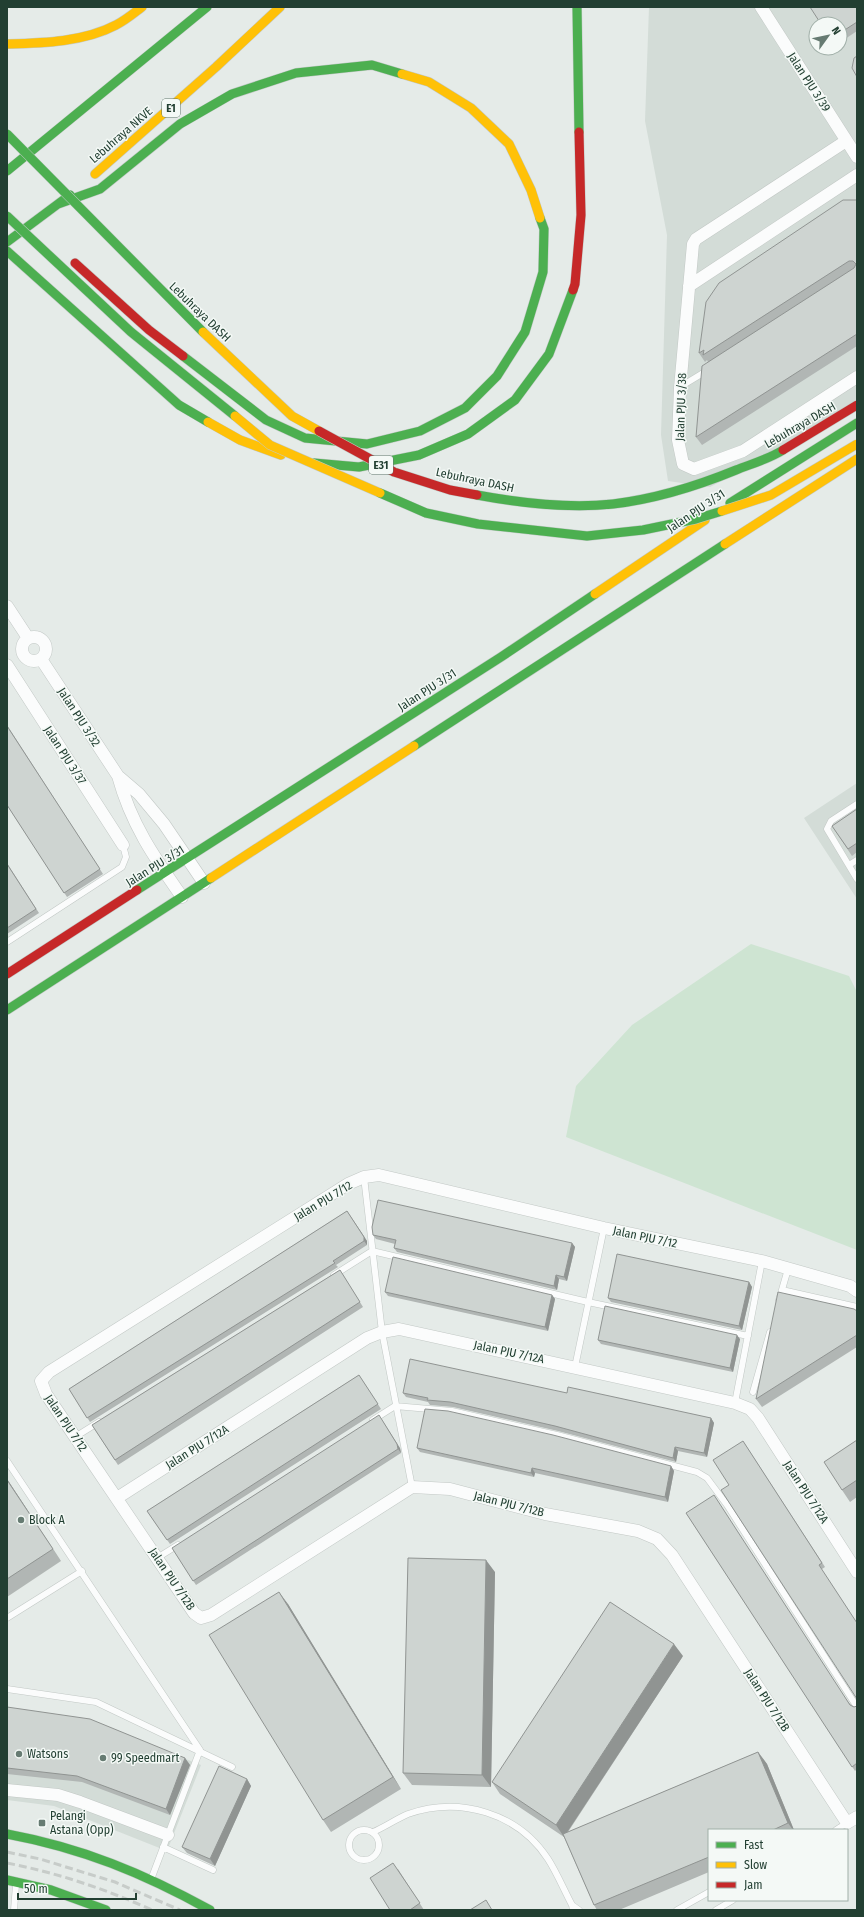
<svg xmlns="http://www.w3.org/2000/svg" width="864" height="1917" font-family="'Fira Sans Condensed',sans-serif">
  <rect width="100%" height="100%" fill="#e5ebe8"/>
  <path fill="#d3dcd7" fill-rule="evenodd" d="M649 7H857V411L710 487 668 481 661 435 667 235 645 121ZM816 24H840V48H816Z
    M857 783V899L804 818Z
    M7 1708 170 1753 201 1765 167 1851 54 1806 7 1800Z"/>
  <path fill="#cee4d2" d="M751 944 849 976 857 992V1250L566 1137 576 1086 632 1025Z"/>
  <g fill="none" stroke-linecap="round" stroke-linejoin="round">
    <g stroke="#c2c8c5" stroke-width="7">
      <path id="lane" d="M680 387 708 370
        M857 804 831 821 827 829 857 879
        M849 865 857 860
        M7 942 122 867 126 857 123 845
        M364 1177 382 1332 412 1487
        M334 1275 372 1251 588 1302 748 1336
        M782 1290 857 1307
        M779 1300 788 1269
        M575 1367 604 1228
        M753 1392 770 1332
        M735 1403 762 1261
        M373 1420 395 1406 452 1411 557 1435 697 1472 707 1478 727 1505 857 1707
        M75 1437 99 1422
        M7 1461 200 1750 152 1877
        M157 1558 178 1545
        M7 1618 82 1571
        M7 1689 96 1702 232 1767
        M349 1845a15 15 0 1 1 30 0a15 15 0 1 1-30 0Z
        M836 1830 847 1823
        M373 1832C385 1827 396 1819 408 1814 460 1796 518 1813 548 1859 557 1873 564 1890 572 1905L573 1910
        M163 1847 213 1870
        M572 1905 579 1910
        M14 1910 16 1885
        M677 1910 709 1892
        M716 1910 733 1900"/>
    </g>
    <g stroke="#c2c8c5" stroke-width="13">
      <path id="street" d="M761 7 857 157
        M846 141 696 239 693 244 680 388 678 440 683 464 694 469 743 451 857 377
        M689 286 857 175
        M7 606 28 638
        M22 649a12 12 0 1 1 24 0a12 12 0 1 1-24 0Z
        M41 659 118 776 139 794 164 824 204 883
        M7 665 123 845
        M118 776C131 824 154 857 182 897
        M857 1291 850 1286 762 1261 604 1228 379 1175 364 1177 348 1184 49 1372 41 1381 46 1394 194 1613 201 1618 211 1615 412 1487 450 1489 545 1514 638 1531 657 1539 672 1555 847 1823 857 1817
        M117 1498 367 1338 382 1332 399 1329 735 1403 750 1409 758 1418 857 1572
        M7 1790 58 1795 80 1802 168 1835"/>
    </g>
    <g stroke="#c1c8c5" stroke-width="10">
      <path id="fast" d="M577 7 579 132
        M7 171 207 7
        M58 204 100 189 180 124 232 94 296 73 372 65 402 74
        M7 242 70 195
        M7 251 179 405 208 422
        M183 356 266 420 305 438 367 444 420 431 465 408 497 376 525 332 543 272 544 229 540 218
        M314 463 359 467 419 455 468 434 515 400 549 354 573 290
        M730 503 857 423
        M414 746 725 544
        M137 890 501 657 595 594
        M7 1010 211 878
        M7 1834C82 1848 143 1873 210 1910
        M7 1880 51 1890 106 1910"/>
    </g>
    <g stroke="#c1c8c5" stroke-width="10">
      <path id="slow" d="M7 44C43 43 84 42 116 25 126 20 134 13 142 7
        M402 74 429 82 471 108 509 144 531 190 540 218
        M95 174 216 67 280 7
        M208 422 240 440 281 455
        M725 544 857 459
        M595 594 705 520
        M211 878 414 746"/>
    </g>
    <g stroke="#c1c8c5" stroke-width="10">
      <path id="jam" d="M75 263 149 330 183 356
        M573 290 575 284 581 215 579 132
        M7 974 137 890"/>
    </g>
    <use href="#lane" stroke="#fbfcfc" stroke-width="6"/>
    <use href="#street" stroke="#fbfcfc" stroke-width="12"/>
    <use href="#fast" stroke="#4caf50" stroke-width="9"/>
    <use href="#slow" stroke="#ffc107" stroke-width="9"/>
    <use href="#jam" stroke="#c62828" stroke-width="9"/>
    <path stroke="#c7ccc9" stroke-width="3" stroke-dasharray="8 4" stroke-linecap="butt" d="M7 1852 40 1859 115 1882 180 1910
      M7 1863C58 1873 105 1889 152 1910"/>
    <g stroke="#c1cac6" stroke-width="10" stroke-linecap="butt">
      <path id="fast-bridge" d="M7 134 203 332
        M7 216 131 332 235 416
        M380 493 426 513 478 524 587 536 643 530 696 519 722 511
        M477 495C520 503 568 509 613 504 655 499 697 486 736 470 751 464 769 459 783 450"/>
    </g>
    <g stroke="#c1cac6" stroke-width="10" stroke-linecap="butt">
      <path id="slow-bridge" d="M203 332 292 416 319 431
        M235 416 270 445 380 493
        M722 511 771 495 857 444"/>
    </g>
    <g stroke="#c1cac6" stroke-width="10" stroke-linecap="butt">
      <path id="jam-bridge" d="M319 431 394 472 450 490 477 495
        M783 450 857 405"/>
    </g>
    <use href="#fast-bridge" stroke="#4caf50" stroke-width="9"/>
    <use href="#slow-bridge" stroke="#ffc107" stroke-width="9"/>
    <use href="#jam-bridge" stroke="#c62828" stroke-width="9"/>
  </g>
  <path fill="#b1b6b4" d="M857 7V31L842 41H840V24Z
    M857 200V346L702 445 696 437 708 362 707 360 705 362 699 353Z
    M7 725 103 874 67 897 7 805Z
    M857 809V852L852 856 832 826Z
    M7 863 39 913 7 934Z
    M347 1211 367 1241V1245L336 1265 338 1267 90 1422 69 1389Z
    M373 1235 572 1243 575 1247 567 1281 559 1279 557 1290 397 1252 394 1248 395 1244 376 1239Z
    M340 1270 363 1307 118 1465 92 1425Z
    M749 1282 752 1287 742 1330 611 1302 608 1298Z
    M385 1292 552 1295 555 1299 548 1331 388 1296Z
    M857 1311V1347L762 1407 756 1399Z
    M740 1339 733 1372 601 1344 598 1340Z
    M359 1375 381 1409 170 1544 147 1511Z
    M403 1393H567L711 1418 714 1423 707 1457 678 1451 676 1462 558 1431 453 1407 430 1405 428 1402 406 1397Z
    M857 1440V1497L850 1502 842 1490Z
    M743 1441 825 1567 822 1569 729 1485Z
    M400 1448 401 1453 196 1585 172 1548Z
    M417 1448 671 1466 674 1471 668 1502 535 1473 534 1477 420 1452Z
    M7 1479 61 1561 7 1597Z
    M686 1513 851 1705 854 1707 857 1706V1705V1769L855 1771Z
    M495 1572 491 1787 412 1785 403 1773Z
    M288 1604 401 1789 331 1832 323 1820Z
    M683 1656 568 1832 758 1752 767 1764 794 1830H709V1872L619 1910H597L594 1905 564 1837 500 1794 492 1782Z
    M7 1707 185 1758 190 1765 170 1815 82 1782 7 1774Z
    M247 1779 251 1786 215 1866 187 1853 182 1847Z
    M398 1869 424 1910H390Z"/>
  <path fill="#909492" d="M347 1211 367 1241V1245L364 1241Z
    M572 1243 575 1247 567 1281 564 1277Z
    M556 1275 559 1279 557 1290 554 1286Z
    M749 1282 752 1287 742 1330 739 1326Z
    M552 1295 555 1299 548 1331 545 1327Z
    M737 1335 740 1339 733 1372 730 1368Z
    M711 1418 714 1423 707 1457 704 1453Z
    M382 1420 400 1448 401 1453 398 1449Z
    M675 1447 678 1451 676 1462 673 1458Z
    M671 1466 674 1471 668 1502 665 1497Z
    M532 1468 535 1473 534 1477 531 1473Z
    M7 1479 61 1561 7 1480Z
    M486 1560 495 1572 491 1787 482 1775Z
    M279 1592 288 1604 401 1789 393 1777Z
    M674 1644 683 1656 564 1837 556 1825Z
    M758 1752 767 1764 794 1830H793L788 1823Z
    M185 1758 190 1765 170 1815 166 1809Z
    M247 1779 251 1786 215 1866 210 1859Z"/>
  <path fill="#ced4d1" stroke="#909492" d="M810 7H857V22L840 33V24H821Z
    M857 56V77L852 68 854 58Z
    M843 200H857V334L696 437 702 366 854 268 856 264 853 261H849L703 355 704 350 699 353 706 302 719 283Z
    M7 726 100 869 64 893 7 805Z
    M857 809V843L848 849 832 826Z
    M7 864 36 909 7 928Z
    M378 1200 572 1243 564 1277 556 1275 554 1286 394 1248 396 1240 373 1235 372 1227Z
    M347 1211 364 1237V1241L333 1261 335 1263 87 1418 69 1389Z
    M617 1254 749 1282 739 1326 608 1298Z
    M393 1257 552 1295 545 1327 385 1292Z
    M340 1270 360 1302 115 1460 92 1425Z
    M778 1292 854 1309 857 1311V1335L756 1399Z
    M605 1306 737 1335 730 1368 598 1340Z
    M410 1359 567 1393 568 1387 711 1418 704 1453 675 1447 673 1458 555 1426 450 1402 427 1400 428 1398 403 1393Z
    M359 1375 378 1404 167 1540 147 1511Z
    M425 1409 448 1411 553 1435 671 1466 665 1497 532 1468 531 1473 417 1448Z
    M379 1415 397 1444 398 1449 193 1581 172 1548Z
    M857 1440V1480L842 1490 824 1462Z
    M743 1441 822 1563 819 1565 857 1623V1699L721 1490 729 1485 713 1460Z
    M7 1480 53 1549 7 1579Z
    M714 1495 850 1705 854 1707 857 1706V1705V1763L852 1767 686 1513Z
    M408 1558 486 1560 482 1775 403 1773Z
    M279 1592 393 1777 323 1820 209 1635Z
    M610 1602 674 1644 556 1825 492 1782Z
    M7 1707 90 1719 185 1758 166 1809 77 1776 7 1768Z
    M758 1752 788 1823 773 1830H709V1857L594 1905 563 1834Z
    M219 1766 247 1779 210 1859 182 1847Z
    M393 1863 420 1903 410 1910H390L370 1878Z
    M486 1900 492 1910H470Z"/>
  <g fill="#667b72" stroke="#f4f9f6" stroke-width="1.5">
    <circle cx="21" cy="1520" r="4"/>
    <circle cx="19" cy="1754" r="4"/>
    <circle cx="103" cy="1758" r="4"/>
    <rect x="38" y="1819" width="8" height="8" rx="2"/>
  </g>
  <g text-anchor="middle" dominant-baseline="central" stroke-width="3" stroke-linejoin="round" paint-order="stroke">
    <g fill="#f4f9f6" stroke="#61776d" stroke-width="1">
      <rect x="162" y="99" width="18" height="18" rx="3"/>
      <rect x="369" y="456" width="24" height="18" rx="3"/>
    </g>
    <g font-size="11" font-weight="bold" fill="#223f32">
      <text x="171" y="108">E1</text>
      <text x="381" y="465">E31</text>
    </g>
    <g font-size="12" fill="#223f32" stroke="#f4f9f6">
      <text transform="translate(809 82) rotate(57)">Jalan PJU 3/39</text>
      <text transform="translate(121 135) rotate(-41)">Lebuhraya NKVE</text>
      <text transform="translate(200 312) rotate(44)">Lebuhraya DASH</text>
      <text transform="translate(681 407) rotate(-88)">Jalan PJU 3/38</text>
      <text transform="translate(800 425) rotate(-30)">Lebuhraya DASH</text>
      <text transform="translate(475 480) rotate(12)">Lebuhraya DASH</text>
      <text transform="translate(696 511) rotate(-34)">Jalan PJU 3/31</text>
      <text transform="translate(427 690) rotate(-33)">Jalan PJU 3/31</text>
      <text transform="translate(79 717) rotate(57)">Jalan PJU 3/32</text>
      <text transform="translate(65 755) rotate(57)">Jalan PJU 3/37</text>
      <text transform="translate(155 866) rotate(-32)">Jalan PJU 3/31</text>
      <text transform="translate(323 1201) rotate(-31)">Jalan PJU 7/12</text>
      <text transform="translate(645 1237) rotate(12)">Jalan PJU 7/12</text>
      <text transform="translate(509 1352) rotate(12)">Jalan PJU 7/12A</text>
      <text transform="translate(66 1423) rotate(56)">Jalan PJU 7/12</text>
      <text transform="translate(197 1447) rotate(-32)">Jalan PJU 7/12A</text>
      <text transform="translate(806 1492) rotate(57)">Jalan PJU 7/12A</text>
      <text transform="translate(509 1504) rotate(14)">Jalan PJU 7/12B</text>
      <text transform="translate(172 1579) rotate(56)">Jalan PJU 7/12B</text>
      <text transform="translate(767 1700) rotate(57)">Jalan PJU 7/12B</text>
    </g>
    <g font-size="12" fill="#223f32" stroke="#f4f9f6" text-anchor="start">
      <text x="29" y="1520">Block A</text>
      <text x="27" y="1754">Watsons</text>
      <text x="111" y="1758">99 Speedmart</text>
      <text x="50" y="1816">Pelangi<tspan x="50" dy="14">Astana (Opp)</tspan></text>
    </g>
  </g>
  <rect width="864" height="1917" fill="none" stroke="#223f32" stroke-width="16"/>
  <rect x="708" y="1829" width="140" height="72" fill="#f4f9f6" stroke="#a0afa8"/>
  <rect x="716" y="1842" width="20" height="6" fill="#4caf50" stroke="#a0afa8"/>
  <text x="744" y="1849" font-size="12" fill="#223f32">Fast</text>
  <rect x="716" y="1862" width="20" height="6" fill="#ffc107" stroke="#a0afa8"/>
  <text x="744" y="1869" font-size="12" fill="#223f32">Slow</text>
  <rect x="716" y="1882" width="20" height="6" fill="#c62828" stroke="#a0afa8"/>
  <text x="744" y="1889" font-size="12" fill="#223f32">Jam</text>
  <g transform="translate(828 36) rotate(57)"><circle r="19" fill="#f4f9f6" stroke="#a0afa8"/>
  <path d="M0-3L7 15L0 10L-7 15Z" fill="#667b72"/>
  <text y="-6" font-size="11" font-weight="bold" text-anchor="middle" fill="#223f32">N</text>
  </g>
  <path d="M18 1893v6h118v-6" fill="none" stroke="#223f32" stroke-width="2"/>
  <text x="24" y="1893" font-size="12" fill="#223f32" stroke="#f4f9f6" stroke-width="3" paint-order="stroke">50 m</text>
</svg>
